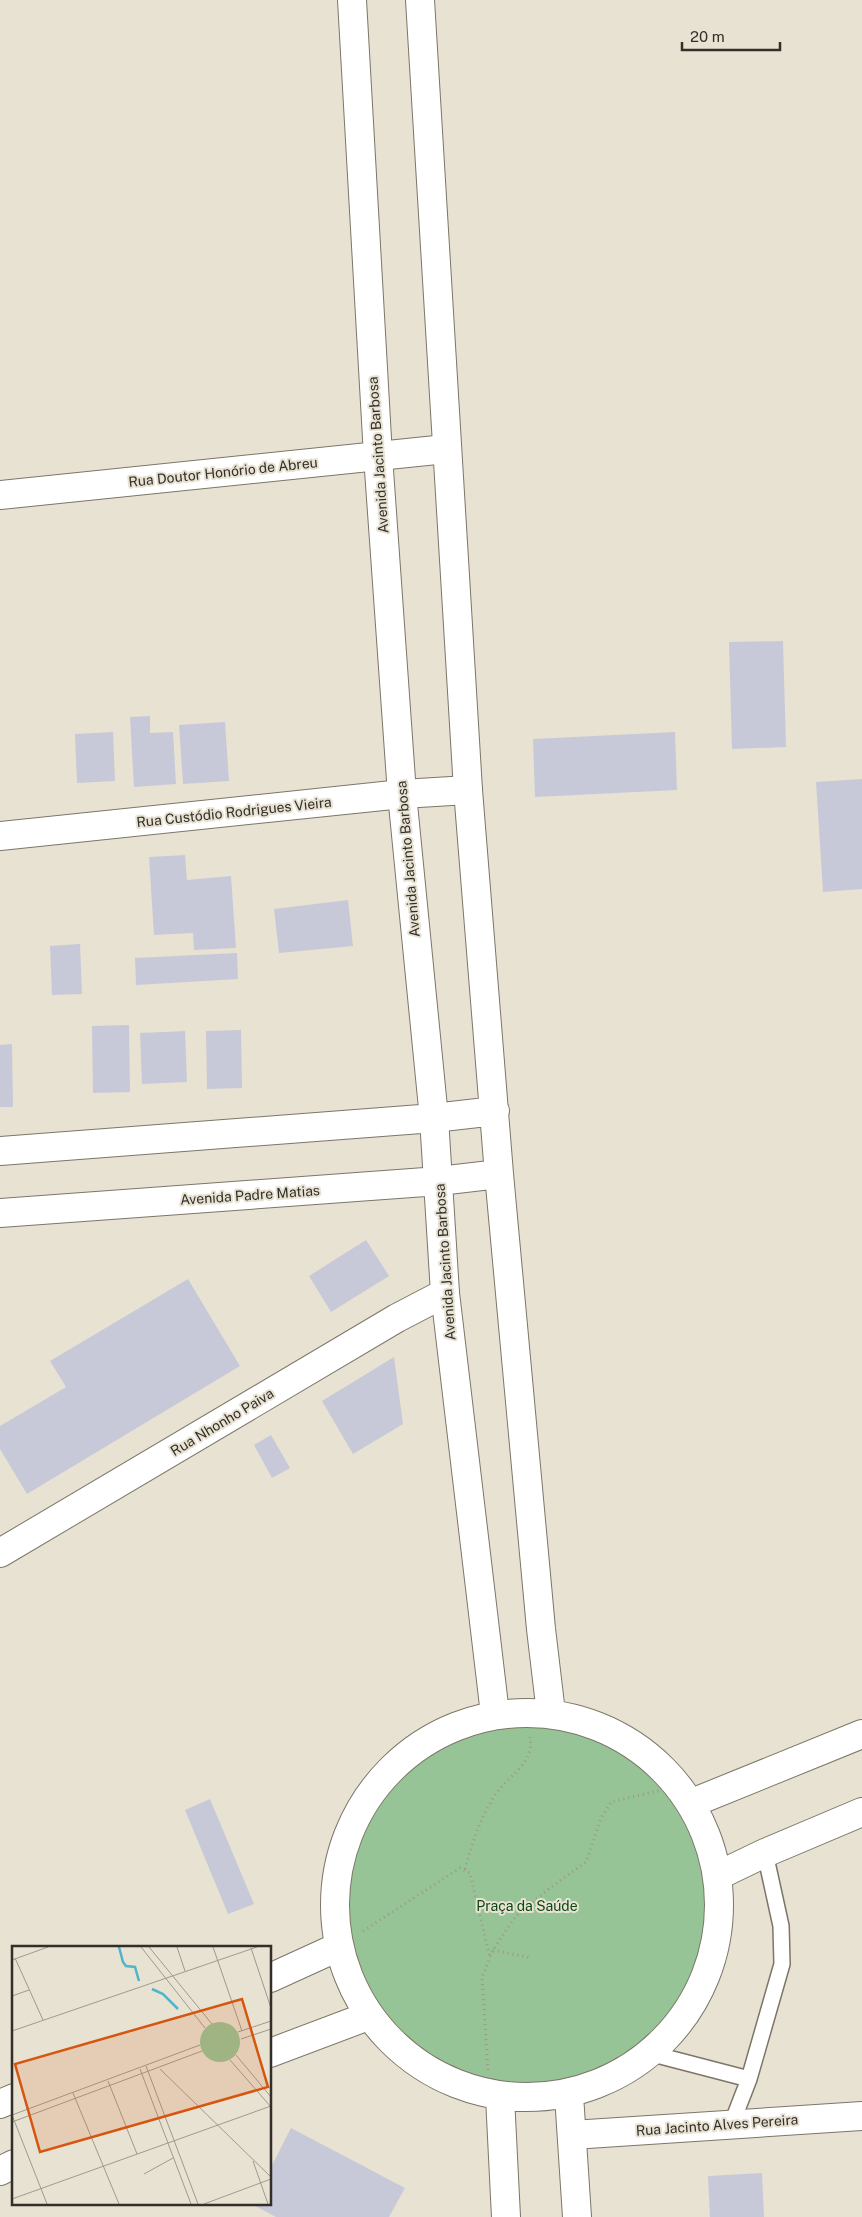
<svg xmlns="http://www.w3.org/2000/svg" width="862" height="2217" font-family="'Public Sans',sans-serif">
  <rect width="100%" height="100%" fill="#e8e2d3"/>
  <path fill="#97c497" d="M335 1905a192 192 0 1 1 384 0a192 192 0 1 1-384 0Z"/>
  <path fill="#c8c9d8" d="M783 641 786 747 732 749 729 642Z
    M150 716V733L173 732 176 784 134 787 130 717Z
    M225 722 229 781 183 784 179 725Z
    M113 732 115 781 77 783 75 734Z
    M675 732 677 790 535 797 533 739Z
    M862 779V889L823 892 816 782Z
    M185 855 187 880 231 876 236 948 194 950 193 933 154 935 149 857Z
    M348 900 353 946 279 953 274 909Z
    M80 944 82 994 52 995 50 946Z
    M237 953 238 979 136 985 135 958Z
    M129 1025 130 1092 93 1093 92 1026Z
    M241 1030 242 1088 207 1089 206 1031Z
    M185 1031 187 1082 142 1084 140 1033Z
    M12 1044 13 1107H0V1045Z
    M366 1240 389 1276 331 1312 309 1276Z
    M188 1279 240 1366 27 1494 0 1449V1426L66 1387 50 1361Z
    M394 1357 403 1424 353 1454 322 1401Z
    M271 1435 290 1468 272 1478 254 1445Z
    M210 1799 254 1904 228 1914 185 1810Z
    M291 2128 405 2188 389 2217H276L250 2203H270V2169Z
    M762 2173 764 2217H710L708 2176Z"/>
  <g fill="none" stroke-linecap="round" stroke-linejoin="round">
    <g stroke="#7c7668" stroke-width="18">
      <path id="lane" d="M649 2053 749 2079
        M732 2123 749 2079 782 1964 781 1926 765 1853"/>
    </g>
    <g stroke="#7c7668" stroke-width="30">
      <path id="street" d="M0 495 446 449
        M0 836 402 794 468 790
        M0 1553 397 1318 445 1293
        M572 2135 862 2116"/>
    </g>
    <g stroke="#7c7668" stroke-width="30">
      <path id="secondary" d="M352 0 378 456 402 794 434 1118 445 1293 495 1714
        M420 0 468 790 499 1174 541 1629 551 1713
        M0 1151 434 1118 495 1111
        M0 1213 439 1181 499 1174
        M335 1905a192 192 0 1 1 384 0a192 192 0 1 1-384 0Z
        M692 1803 862 1734
        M717 1876 765 1853 862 1812
        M270 1978 338 1947
        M270 2053 368 2016
        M569 2095 577 2217
        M500 2097 506 2217
        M0 2104 14 2098
        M0 2171 14 2164"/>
    </g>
    <path stroke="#9c978c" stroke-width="3" stroke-dasharray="1 4" stroke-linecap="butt" d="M465 1869C472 1845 479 1821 492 1800 504 1777 535 1766 530 1737
      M363 1931 460 1868 470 1873 490 1958
      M493 1950 532 1958
      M488 2070 482 1977 493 1950 515 1917 550 1888 586 1862 601 1818 611 1802 666 1789"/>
    <use href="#lane" stroke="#fff" stroke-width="15"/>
    <use href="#street" stroke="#fff" stroke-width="28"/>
    <use href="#secondary" stroke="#fff" stroke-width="28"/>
  </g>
  <g text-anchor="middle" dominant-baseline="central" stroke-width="4" stroke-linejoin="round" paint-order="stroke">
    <g font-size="14" fill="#322f29" stroke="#e8e2d3">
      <text transform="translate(378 455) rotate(-94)">Avenida Jacinto Barbosa</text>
      <text transform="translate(223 472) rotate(-6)">Rua Doutor Honório de Abreu</text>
      <text transform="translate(234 812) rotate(-6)">Rua Custódio Rodrigues Vieira</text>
      <text transform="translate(408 859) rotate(-95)">Avenida Jacinto Barbosa</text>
      <text transform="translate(250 1195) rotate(-4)">Avenida Padre Matias</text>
      <text transform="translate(445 1262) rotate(-94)">Avenida Jacinto Barbosa</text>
      <text transform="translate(222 1422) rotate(-31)">Rua Nhonho Paiva</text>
      <text transform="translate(717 2125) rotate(-4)">Rua Jacinto Alves Pereira</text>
    </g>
    <g font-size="14" fill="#0b4713" stroke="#e8e2d3">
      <text x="527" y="1906">Praça da Saúde</text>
    </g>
  </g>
  <g transform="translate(12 1946)">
    <rect width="259" height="259" fill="#e8e2d3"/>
    <path d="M188 96a20 20 0 1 1 40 0a20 20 0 1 1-40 0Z" fill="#97c497"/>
    <path fill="none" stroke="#52b4c8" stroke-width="2.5" d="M107 1 111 16 114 20 123 21 127 35M140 43 151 48 166 63"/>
    <path fill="none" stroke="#9f9a8f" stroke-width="1" d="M129 1 193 82M137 1 200 78M165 1 173 25M201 1 230 85M239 2 259 62M3 12 31 74M0 14 36 1M0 50 17 44M0 85 245 1M226 86 259 75M229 93 259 83M224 109 259 151M218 114 259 161M134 120 186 258M128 123 179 258M148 123 259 231M96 135 125 208M61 147 107 258M0 169 35 258M0 169 188 99M0 176 190 105M241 215 256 258M132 228 161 212M0 253 259 160M192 258 259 233"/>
    <path fill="#d6550f" fill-opacity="0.15" stroke="#d6550f" stroke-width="2.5" d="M230 53 256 141 28 206 3 118Z"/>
    <rect width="259" height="259" fill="none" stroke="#322f29" stroke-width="2.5"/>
  </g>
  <path d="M682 42v8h98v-8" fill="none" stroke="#322f29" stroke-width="2.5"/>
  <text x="690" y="42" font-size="15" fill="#322f29" stroke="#e8e2d3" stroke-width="4" paint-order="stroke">20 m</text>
</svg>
